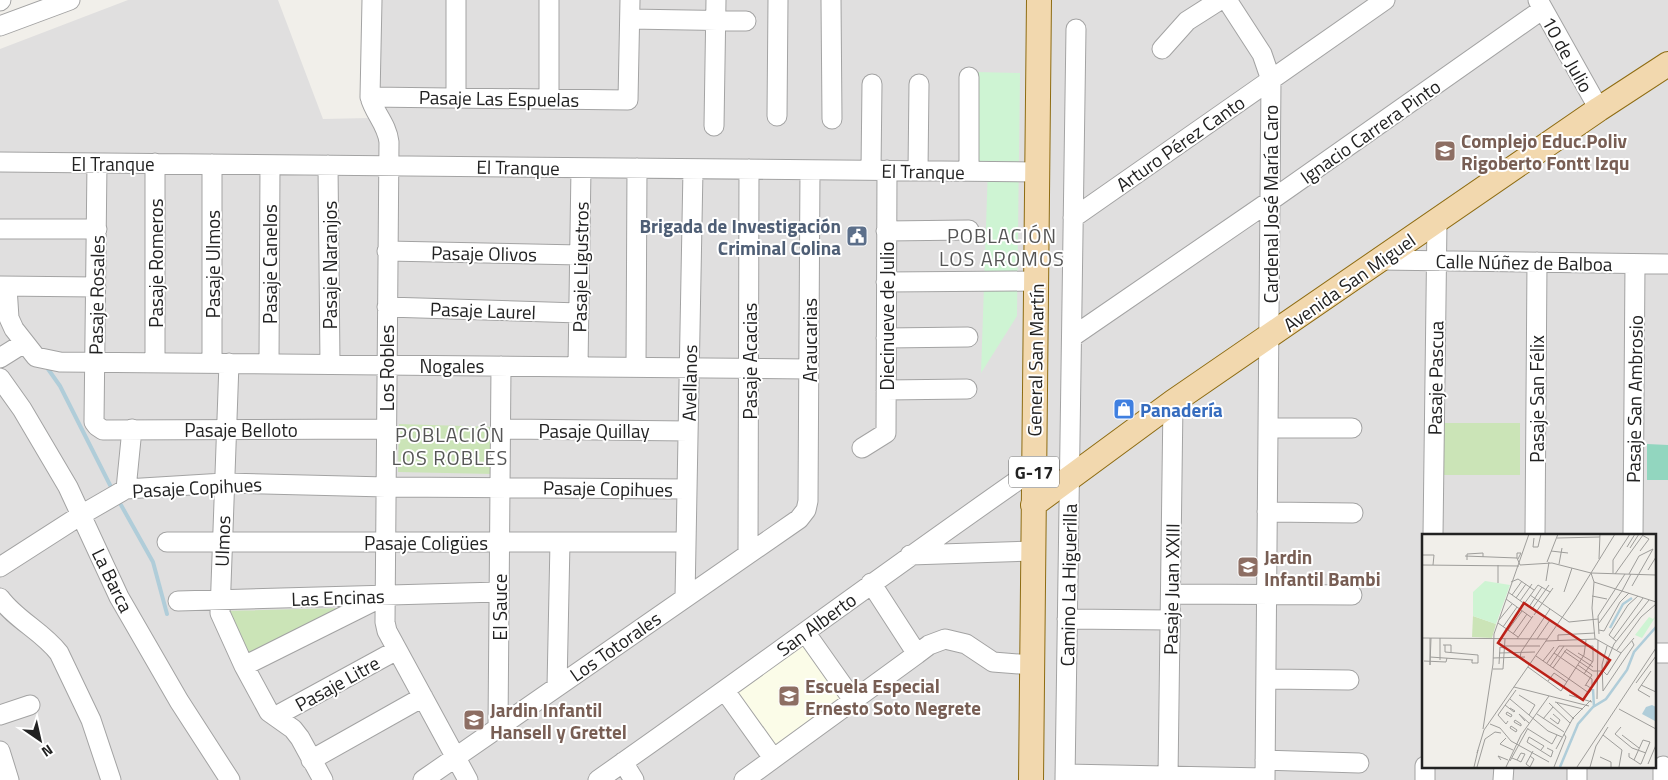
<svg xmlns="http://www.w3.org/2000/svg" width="1668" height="780" font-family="'Titillium Web',sans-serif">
  <rect width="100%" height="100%" fill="#f1efea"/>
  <path fill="#e0dfdf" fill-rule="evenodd" d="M128 0H278L323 119 369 118 365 0H1668V780H0V49ZM1423 535H1654V766H1423Z"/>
  <path fill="#fbfce8" d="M804 640 847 700 775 752 732 692Z"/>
  <path fill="#cbe4b7" d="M1434 423H1520V475H1434Z
    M399 424 495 427 494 474 398 472Z
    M340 608 247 657 224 611Z"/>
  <path fill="#cef4d3" d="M976 72 1020 73 1017 316 981 373 988 167 977 164Z"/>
  <path fill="#92d6bf" d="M1647 444 1668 445V480H1647Z"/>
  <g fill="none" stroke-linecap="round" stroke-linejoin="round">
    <path stroke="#b0cdd9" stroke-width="4" d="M48 369 60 386 110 485
      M121 505 153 562 167 614"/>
    <g stroke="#a3a3a3" stroke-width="21">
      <path id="minor" d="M372 0 370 97C374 113 387 124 389 142L385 622 387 631 468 780
        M456 0V98
        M831 0 832 119
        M1227 0 1262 54 1271 80 1265 780
        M1538 0 1599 109
        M0 1 1 0
        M630 19 746 21
        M0 26 70 0
        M1162 49 1187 21 1220 0
        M969 77V171
        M370 97 628 100 630 0
        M549 99V0
        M777 116 778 0
        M714 126 716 0
        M0 162 1036 172
        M97 163 94 422 97 426 103 430 386 429
        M328 165 330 364
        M871 170 872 84
        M918 170 919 84
        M1073 218 1385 0
        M0 229H97
        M886 231 969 230
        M387 251 580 255
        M1380 260 1668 264
        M886 282 1035 281
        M0 286 96 287
        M7 287 9 318 14 329 36 357 60 362 808 369
        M387 307 579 313
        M1072 337 1270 201 1543 9
        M886 338 968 337
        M0 358 24 343
        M155 363V163
        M212 363V164
        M229 363 220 613 244 666 269 712 293 729 300 738 323 780
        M269 364 270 165
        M578 366 581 168
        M636 367 637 168
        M0 378 22 409 68 487 119 597 179 701 230 780
        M886 390 967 389
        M1268 428H1352
        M500 429 688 431
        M862 448 886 433 887 170
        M126 489 132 429
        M1267 512 1353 513
        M1433 535 1437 221
        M1535 535 1537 262
        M1633 535 1635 264
        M167 542H686
        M748 554 749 169
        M910 555 1033 551
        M0 567 81 515 126 489 224 483 386 487 687 489
        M1171 594 1352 595
        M0 598C16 620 42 631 59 653L91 720 111 780
        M685 598 693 169
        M178 601 499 592
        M1067 619 1170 620
        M805 632 853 700
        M1654 653H1668
        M917 654 929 645 945 639 966 644 993 662 1032 665
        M244 666 380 598
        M1266 679 1349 680
        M557 687 560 542
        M725 691 773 758
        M0 715 30 705
        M276 716 397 650
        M498 728 501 366
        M0 751 9 780
        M311 760 423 697
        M1265 760 1359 763
        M623 762 634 780
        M1065 774 1265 778
        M1168 777 1173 402
        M423 780 799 519 806 510 808 501 810 170
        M598 780C744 678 887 571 1034 469
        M744 780 917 654 871 583
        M1065 780 1076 29
        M1425 780V766
        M1503 780 1504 766
        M1577 780V766
        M1663 780V766"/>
    </g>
    <g stroke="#8e6c12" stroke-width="26">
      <path id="major" d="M1033 505 1173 402 1599 109 1668 64
        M1031 780 1039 0"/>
    </g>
    <use href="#minor" stroke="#fff" stroke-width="19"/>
    <use href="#major" stroke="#f2d8ae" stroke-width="24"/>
  </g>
  <defs>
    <g id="school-square" transform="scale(1.125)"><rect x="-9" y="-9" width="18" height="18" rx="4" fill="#8d6e63" stroke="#fff"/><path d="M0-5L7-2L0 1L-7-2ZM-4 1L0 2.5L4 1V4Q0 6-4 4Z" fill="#fff"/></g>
    <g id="civic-square" transform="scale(1.125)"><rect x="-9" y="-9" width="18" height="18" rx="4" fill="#5c6f8a" stroke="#fff"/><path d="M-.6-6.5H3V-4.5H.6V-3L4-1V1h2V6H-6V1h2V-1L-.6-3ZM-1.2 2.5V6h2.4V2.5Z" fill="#fff"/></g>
    <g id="shop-square" transform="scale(1.125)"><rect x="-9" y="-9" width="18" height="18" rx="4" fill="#3f7fe0" stroke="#fff"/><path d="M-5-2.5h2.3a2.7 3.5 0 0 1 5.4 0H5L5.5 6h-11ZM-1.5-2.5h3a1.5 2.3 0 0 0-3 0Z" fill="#fff"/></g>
  </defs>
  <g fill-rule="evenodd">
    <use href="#school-square" x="1445" y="151"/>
    <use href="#civic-square" x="857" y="236"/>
    <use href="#shop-square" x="1124" y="409"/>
    <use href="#school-square" x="1248" y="567"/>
    <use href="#school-square" x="789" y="696"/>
    <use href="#school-square" x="474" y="720"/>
  </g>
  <g text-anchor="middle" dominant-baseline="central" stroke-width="4" stroke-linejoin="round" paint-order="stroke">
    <rect fill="#fff" stroke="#646464" stroke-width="1" x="1009" y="456.5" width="50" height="31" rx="4"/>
    <g font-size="18" font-weight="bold" fill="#222">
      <text x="1034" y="472">G-17</text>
    </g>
    <g font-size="19" fill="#222" stroke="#fff">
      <text transform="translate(1568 54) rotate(61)">10 de Julio</text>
      <text transform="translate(499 98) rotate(1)">Pasaje Las Espuelas</text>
      <text transform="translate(1370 131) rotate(-35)">Ignacio Carrera Pinto</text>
      <text transform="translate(1180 143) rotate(-35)">Arturo Pérez Canto</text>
      <text x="113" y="163">El Tranque</text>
      <text transform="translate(518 167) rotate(1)">El Tranque</text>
      <text transform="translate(923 171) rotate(1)">El Tranque</text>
      <text transform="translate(1270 204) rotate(-90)">Cardenal José María Caro</text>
      <text transform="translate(484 253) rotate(1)">Pasaje Olivos</text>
      <text transform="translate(1524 262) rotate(1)">Calle Núñez de Balboa</text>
      <text transform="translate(155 263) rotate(-90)">Pasaje Romeros</text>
      <text transform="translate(212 264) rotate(-90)">Pasaje Ulmos</text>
      <text transform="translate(269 264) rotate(-90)">Pasaje Canelos</text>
      <text transform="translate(329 265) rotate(-90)">Pasaje Naranjos</text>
      <text transform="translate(580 267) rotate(-89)">Pasaje Ligustros</text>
      <text transform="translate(1349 282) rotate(-35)">Avenida San Miguel</text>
      <text transform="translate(96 295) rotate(-89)">Pasaje Rosales</text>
      <text transform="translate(483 310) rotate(2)">Pasaje Laurel</text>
      <text transform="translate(886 316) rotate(-90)">Diecinueve de Julio</text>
      <text transform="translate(809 340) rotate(-90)">Araucarias</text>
      <text transform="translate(1035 360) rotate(-89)">General San Martín</text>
      <text transform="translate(749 361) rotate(-90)">Pasaje Acacias</text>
      <text x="452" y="365">Nogales</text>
      <text transform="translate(386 368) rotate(-90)">Los Robles</text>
      <text transform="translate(1435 378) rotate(-89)">Pasaje Pascua</text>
      <text transform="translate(689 383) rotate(-89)">Avellanos</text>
      <text transform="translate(1536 399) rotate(-90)">Pasaje San Félix</text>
      <text transform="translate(1634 399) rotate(-89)">Pasaje San Ambrosio</text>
      <text x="241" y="429">Pasaje Belloto</text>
      <text x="594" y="430">Pasaje Quillay</text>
      <text transform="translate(197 487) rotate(-3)">Pasaje Copihues</text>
      <text transform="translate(608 488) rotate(1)">Pasaje Copihues</text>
      <text transform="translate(222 541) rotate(-88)">Ulmos</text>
      <text x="426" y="542">Pasaje Coligües</text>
      <text transform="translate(113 580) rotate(64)">La Barca</text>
      <text transform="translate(1068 585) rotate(-89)">Camino La Higuerilla</text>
      <text transform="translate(1171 589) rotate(-89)">Pasaje Juan XXIII</text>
      <text transform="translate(338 597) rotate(-2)">Las Encinas</text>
      <text transform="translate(499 607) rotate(-90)">El Sauce</text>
      <text transform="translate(816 624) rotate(-36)">San Alberto</text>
      <text transform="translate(615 646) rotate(-35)">Los Totorales</text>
      <text transform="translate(337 683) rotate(-29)">Pasaje Litre</text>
    </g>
    <g font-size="19" font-weight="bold" fill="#785e54" stroke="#fff" text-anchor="start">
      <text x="1461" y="140">Complejo Educ.Poliv<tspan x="1461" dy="22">Rigoberto Fontt Izqu</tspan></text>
      <text x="1264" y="556">Jardin<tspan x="1264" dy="22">Infantil Bambi</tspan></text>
      <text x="805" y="685">Escuela Especial<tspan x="805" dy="22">Ernesto Soto Negrete</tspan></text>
      <text x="490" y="709">Jardin Infantil<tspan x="490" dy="22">Hansell y Grettel</tspan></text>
    </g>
    <g font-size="19" font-weight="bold" fill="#4e5e75" stroke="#fff" text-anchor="end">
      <text x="841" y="225">Brigada de Investigación<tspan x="841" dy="22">Criminal Colina</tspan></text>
    </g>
    <g font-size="19" font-weight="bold" fill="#366cbe" stroke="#fff" text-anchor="start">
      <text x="1140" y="409">Panadería</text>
    </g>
    <g font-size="20" letter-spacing="1" fill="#555" stroke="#fff">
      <text x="1002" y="235">POBLACIÓN<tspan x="1002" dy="23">LOS AROMOS</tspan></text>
      <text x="450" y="434">POBLACIÓN<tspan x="450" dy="23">LOS ROBLES</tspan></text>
    </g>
  </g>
  <g transform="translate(1422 534)">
    <rect width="234" height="234" fill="#f1efea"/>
    <path d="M51 82 74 90 70 104 50 103Z" fill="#cbe4b7"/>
    <path d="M63 47 88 51 74 90 51 82V58ZM234 82 220 104 213 101 227 83 231 85Z" fill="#cef4d3"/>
    <path d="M230 171 234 173 233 187 220 180 224 173Z" fill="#b0cdd9"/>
    <path fill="none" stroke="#b0cdd9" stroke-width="2.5" d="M188 94 201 70 210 64M171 155 172 173M138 233 156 190 171 173 184 165 205 136 212 118 234 93"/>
    <path fill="none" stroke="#9e9d9a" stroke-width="1" d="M112 4 111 13H116L119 0M135 4 178 3M205 13 213 0M208 14 217 0M129 17 146 19M218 17 227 5 220 1M0 21H12L11 31M43 22 95 24 98 31M95 24V19H99L96 25M177 25 178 0M45 26V20L61 19V23M125 28 136 0M137 30 140 14M0 31 97 32M76 31V49M98 31 130 29 169 39M226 36 234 23M169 39 172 48 234 68M169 39 234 41M191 39V26L208 0M193 40 221 1M207 40 217 22 231 15M124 47 127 28M89 48 96 45 112 56M172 48 170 74 173 105M210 52 231 15M200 57 209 40M86 58 114 78M142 58 150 34M90 61 100 47M108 61 147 88 176 85M170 62 185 65M94 64 104 50M84 65 110 84M98 67 110 50M102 70 116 51 128 58M107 73 120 53M110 75 127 51M112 81 131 54M77 86 90 70M76 89 96 103M177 89 200 57M81 93 95 73M86 96 100 77M177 96 182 97 198 68 207 59M91 100 105 80M177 100 176 82 203 40M0 104 125 105M8 104V131L9 104M95 105 111 82M115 105 128 86M191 105 221 64M136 106V101L173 99M124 107 174 105 199 119M194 107 187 101 206 71 216 62M21 111H29V118M23 111V118L56 121V129H50V126M82 112H118M144 115 171 133M195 116 219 83 234 70M142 117 171 137H181L185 141 199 119M77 119 113 118M132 119 170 145V151M156 119 171 128M199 119 212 104M114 122 167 159 170 155 164 151M8 123 51 126M71 124 103 123M98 124 99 118 128 75M18 126V104M2 127 24 128 25 124M121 127 132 113M125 129 137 112H171V127L162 140M77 130 78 113 82 114M156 131 170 141 163 152M128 132 142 112M106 133 139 157 162 121 164 106M131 134 144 116M71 135H81L83 105M181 137 192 110 227 66M126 147 132 139 145 148M214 149 234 122M219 151 234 158M92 153 167 172M181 157 212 111 210 107M181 157 180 131 185 112M97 161 113 171 107 181M147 161 170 168M228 163 216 156 229 137M88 165 126 197 140 203M175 165 176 106M133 168 161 175M127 169 148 189M135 169 152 185M83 171 92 178 93 177 88 174M197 175 234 195M85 178 90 181 89 183 84 180ZM115 180 142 198M128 184 136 190 138 186 131 180M121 185 131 173M93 186 99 190V192L92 188ZM86 187 84 190 76 181 94 156M103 187 97 180 107 189M68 190 78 194 89 207 127 228M89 192 95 196 94 198 88 194ZM199 193 193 200 210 214 224 219M61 195 71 130 72 100 107 0M106 195 130 210 135 201M181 201 200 216 197 233M200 201 217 214M84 204 78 210 91 216M134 215 151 184 169 166M119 216 122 212 107 203 105 208 129 223 131 217 125 214M55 219 62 196 153 65 193 0M207 219V223L212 226 218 230H219L228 208 221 206 212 226M108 222 112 225 108 233 104 230 111 217M178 223 189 228V233M90 224 95 226 99 228 103 220 99 219 95 226M79 226 76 222 86 226M88 227 106 194M226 230 234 211M52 233 56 216M55 233 63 205 73 198 79 199M84 233 99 201 127 162M132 233 144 203 142 200M155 233 234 114M168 233 174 212 186 193"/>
    <path fill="#bc2118" fill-opacity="0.15" stroke="#bc2118" stroke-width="2.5" d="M102 69 188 126 161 166 76 109Z"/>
    <rect width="234" height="234" fill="none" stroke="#222" stroke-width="2.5"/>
  </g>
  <g transform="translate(40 740) rotate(146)" stroke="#ffffff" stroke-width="4" paint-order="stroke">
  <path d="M0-4L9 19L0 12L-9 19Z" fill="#222222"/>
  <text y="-8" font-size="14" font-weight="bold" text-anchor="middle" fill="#222222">N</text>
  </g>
</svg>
